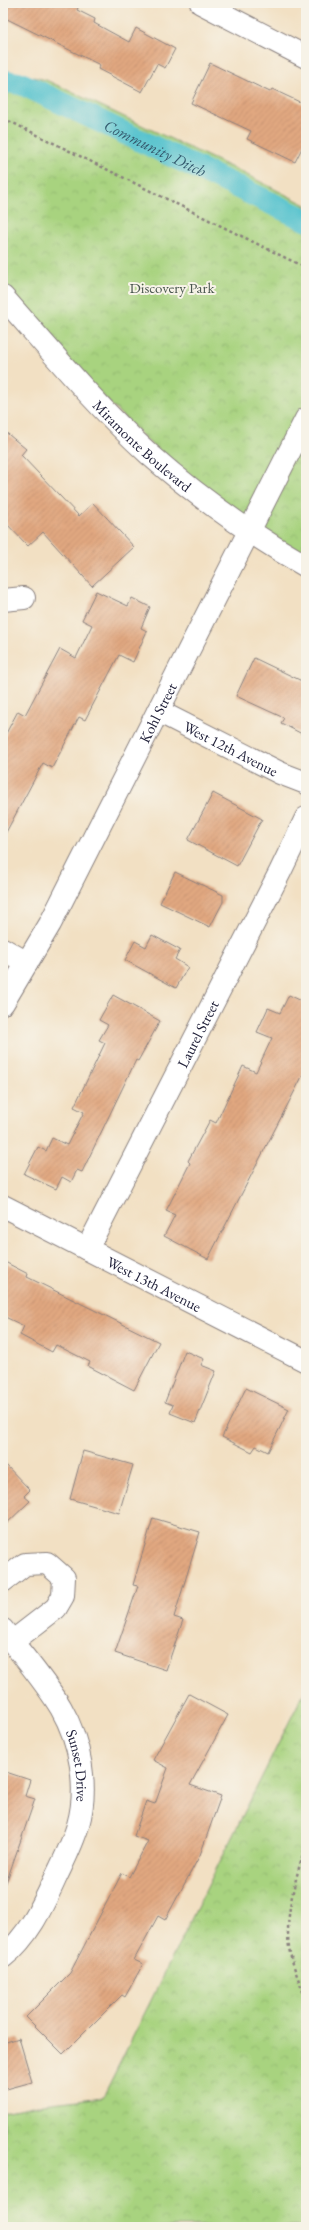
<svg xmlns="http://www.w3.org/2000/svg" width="309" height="2230" font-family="'EB Garamond',serif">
  <defs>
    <pattern id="park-crowns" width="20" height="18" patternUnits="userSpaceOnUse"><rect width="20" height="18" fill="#a8d37f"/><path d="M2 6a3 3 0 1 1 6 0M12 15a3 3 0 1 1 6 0" fill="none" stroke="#90b56f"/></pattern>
    <pattern id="building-hatch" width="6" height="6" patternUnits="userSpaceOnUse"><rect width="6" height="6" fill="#e1a780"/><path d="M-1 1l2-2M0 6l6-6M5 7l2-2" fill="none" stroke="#c18f70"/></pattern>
  </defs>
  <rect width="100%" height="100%" fill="#f7f3e8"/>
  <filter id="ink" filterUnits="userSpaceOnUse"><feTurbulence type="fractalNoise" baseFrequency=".025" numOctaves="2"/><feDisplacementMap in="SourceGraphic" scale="8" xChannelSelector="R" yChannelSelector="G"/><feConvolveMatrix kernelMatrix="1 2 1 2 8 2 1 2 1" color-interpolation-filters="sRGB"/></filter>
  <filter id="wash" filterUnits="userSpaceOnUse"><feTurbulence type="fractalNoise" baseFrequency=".012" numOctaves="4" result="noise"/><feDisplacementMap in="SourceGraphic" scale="16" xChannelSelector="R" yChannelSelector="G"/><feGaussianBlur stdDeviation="0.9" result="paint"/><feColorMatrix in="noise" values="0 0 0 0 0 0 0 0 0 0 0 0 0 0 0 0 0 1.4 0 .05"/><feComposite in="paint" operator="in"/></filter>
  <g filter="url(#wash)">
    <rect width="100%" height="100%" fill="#f2e0c3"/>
    <path fill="url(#park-crowns)" stroke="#657a5d" d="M3 70 46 80 243 173 306 205V566L218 511 3 297Z
      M306 1688V2227H3V2112L44 2104 103 2097Z"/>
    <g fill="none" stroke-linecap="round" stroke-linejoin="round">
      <path stroke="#55c2ce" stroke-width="23" id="s1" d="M3 81 22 84 306 220"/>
    </g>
    <g id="blocks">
      <path fill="url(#building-hatch)" d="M3 3H80L77 10 95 19 94 23 129 42 136 28 175 49 165 68 157 64 142 92 98 69 100 65 3 17Z
        M210 63 270 92 272 89 306 105V140L295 162 247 139 251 131 191 103Z
        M3 430 26 449 21 455 79 516 93 503 134 547 92 586 43 532 28 546 3 520Z
        M96 591 128 606 132 598 150 607 141 628 147 631 133 662 119 655 85 720 79 717 52 768 43 763 3 838V739L18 711 25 715 60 649 76 658 92 625 82 620Z
        M254 658 306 683V736L281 723 284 718 236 696Z
        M213 793 262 819 237 866 188 840Z
        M175 872 223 895V902L210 927 160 903Z
        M152 935 180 950 175 959 188 967 176 988 125 960 135 941 146 947Z
        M113 995 160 1021 138 1061 136 1060 82 1172 77 1170 71 1182 62 1177 56 1189 24 1174 38 1147 46 1151 52 1138 67 1145 84 1112 74 1107 105 1043 99 1040 108 1025 99 1020Z
        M289 995 306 1003V1069L208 1259 164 1236 175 1215 166 1211 190 1163 188 1161 210 1120 216 1123 243 1066 256 1072 272 1038 257 1032 268 1008 280 1013Z
        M3 1261 28 1274 27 1277 159 1342 134 1390 88 1366 90 1362 56 1345 52 1352 20 1335 24 1326 3 1316Z
        M185 1351 204 1359 201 1365 216 1371 195 1423 170 1413 173 1405 165 1402Z
        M246 1388 289 1409 268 1452 256 1446 252 1452 222 1437Z
        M83 1451 133 1465 119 1513 70 1499Z
        M3 1462 30 1490 24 1496 30 1501 3 1527Z
        M153 1518 200 1532 174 1617 183 1620 166 1670 115 1653 138 1586 133 1585Z
        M189 1694 228 1715 190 1785 221 1796 200 1855 165 1920 158 1916 134 1960 143 1964 125 1997 122 1995 63 2054 26 2017 70 1973 122 1873 129 1877 148 1841 134 1836 146 1801 155 1804 168 1768 153 1760Z
        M3 1771 30 1780 25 1796 35 1799 6 1883 3 1882Z
        M19 2038 32 2082 3 2090V2043Z"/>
    </g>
  </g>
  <g filter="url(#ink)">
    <use href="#blocks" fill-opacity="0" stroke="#8a817f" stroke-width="1"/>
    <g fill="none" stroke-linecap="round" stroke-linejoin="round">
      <g stroke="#8a817f" stroke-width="24">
        <g id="minor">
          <path d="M201 3 306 57"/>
          <path id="s2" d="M3 297C50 350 96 406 149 454 198 497 250 534 306 566"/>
          <path d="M3 600 24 598"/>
          <path id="s3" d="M158 711 280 773 306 783"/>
          <path d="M3 949 27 963"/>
          <path id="s4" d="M3 1003 50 924 306 419"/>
          <path id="s5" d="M3 1206 306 1361"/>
          <path id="s6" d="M87 1249 280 872 306 818"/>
          <path d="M3 1581 25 1564 47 1563 64 1578 63 1596 56 1608 12 1642"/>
          <path id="s7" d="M3 1630C22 1655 45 1681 61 1708 80 1741 89 1787 78 1825 73 1843 64 1860 56 1877 42 1907 29 1936 3 1957"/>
        </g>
      </g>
      <path stroke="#8a817f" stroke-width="2.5" stroke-dasharray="3 3" stroke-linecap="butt" d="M3 121H9L306 268
        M306 1844C296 1878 283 1918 290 1953 294 1969 300 1984 306 1999"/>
      <use href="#minor" stroke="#fff" stroke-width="22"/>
    </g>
  </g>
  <g text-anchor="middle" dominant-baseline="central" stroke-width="4" stroke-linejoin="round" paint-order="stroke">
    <g font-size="15" fill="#4a574f" stroke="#f7f3e8">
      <text x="172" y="287">Discovery Park</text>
    </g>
    <g font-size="15" fill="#22223b" stroke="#f7f3e8">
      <text stroke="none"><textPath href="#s2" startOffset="204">Miramonte Boulevard</textPath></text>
      <text stroke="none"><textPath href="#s4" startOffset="329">Kohl Street</textPath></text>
      <text stroke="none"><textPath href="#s3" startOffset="82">West 12th Avenue</textPath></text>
      <text stroke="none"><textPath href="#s6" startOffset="242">Laurel Street</textPath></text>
      <text stroke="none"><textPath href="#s5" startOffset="170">West 13th Avenue</textPath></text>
      <text stroke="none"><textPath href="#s7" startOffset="158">Sunset Drive</textPath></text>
    </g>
    <g font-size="16" font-style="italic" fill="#345a6e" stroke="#f7f3e8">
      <text stroke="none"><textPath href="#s1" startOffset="167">Community Ditch</textPath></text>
    </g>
  </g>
  <rect width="309" height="2230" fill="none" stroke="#f7f3e8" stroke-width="16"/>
</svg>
